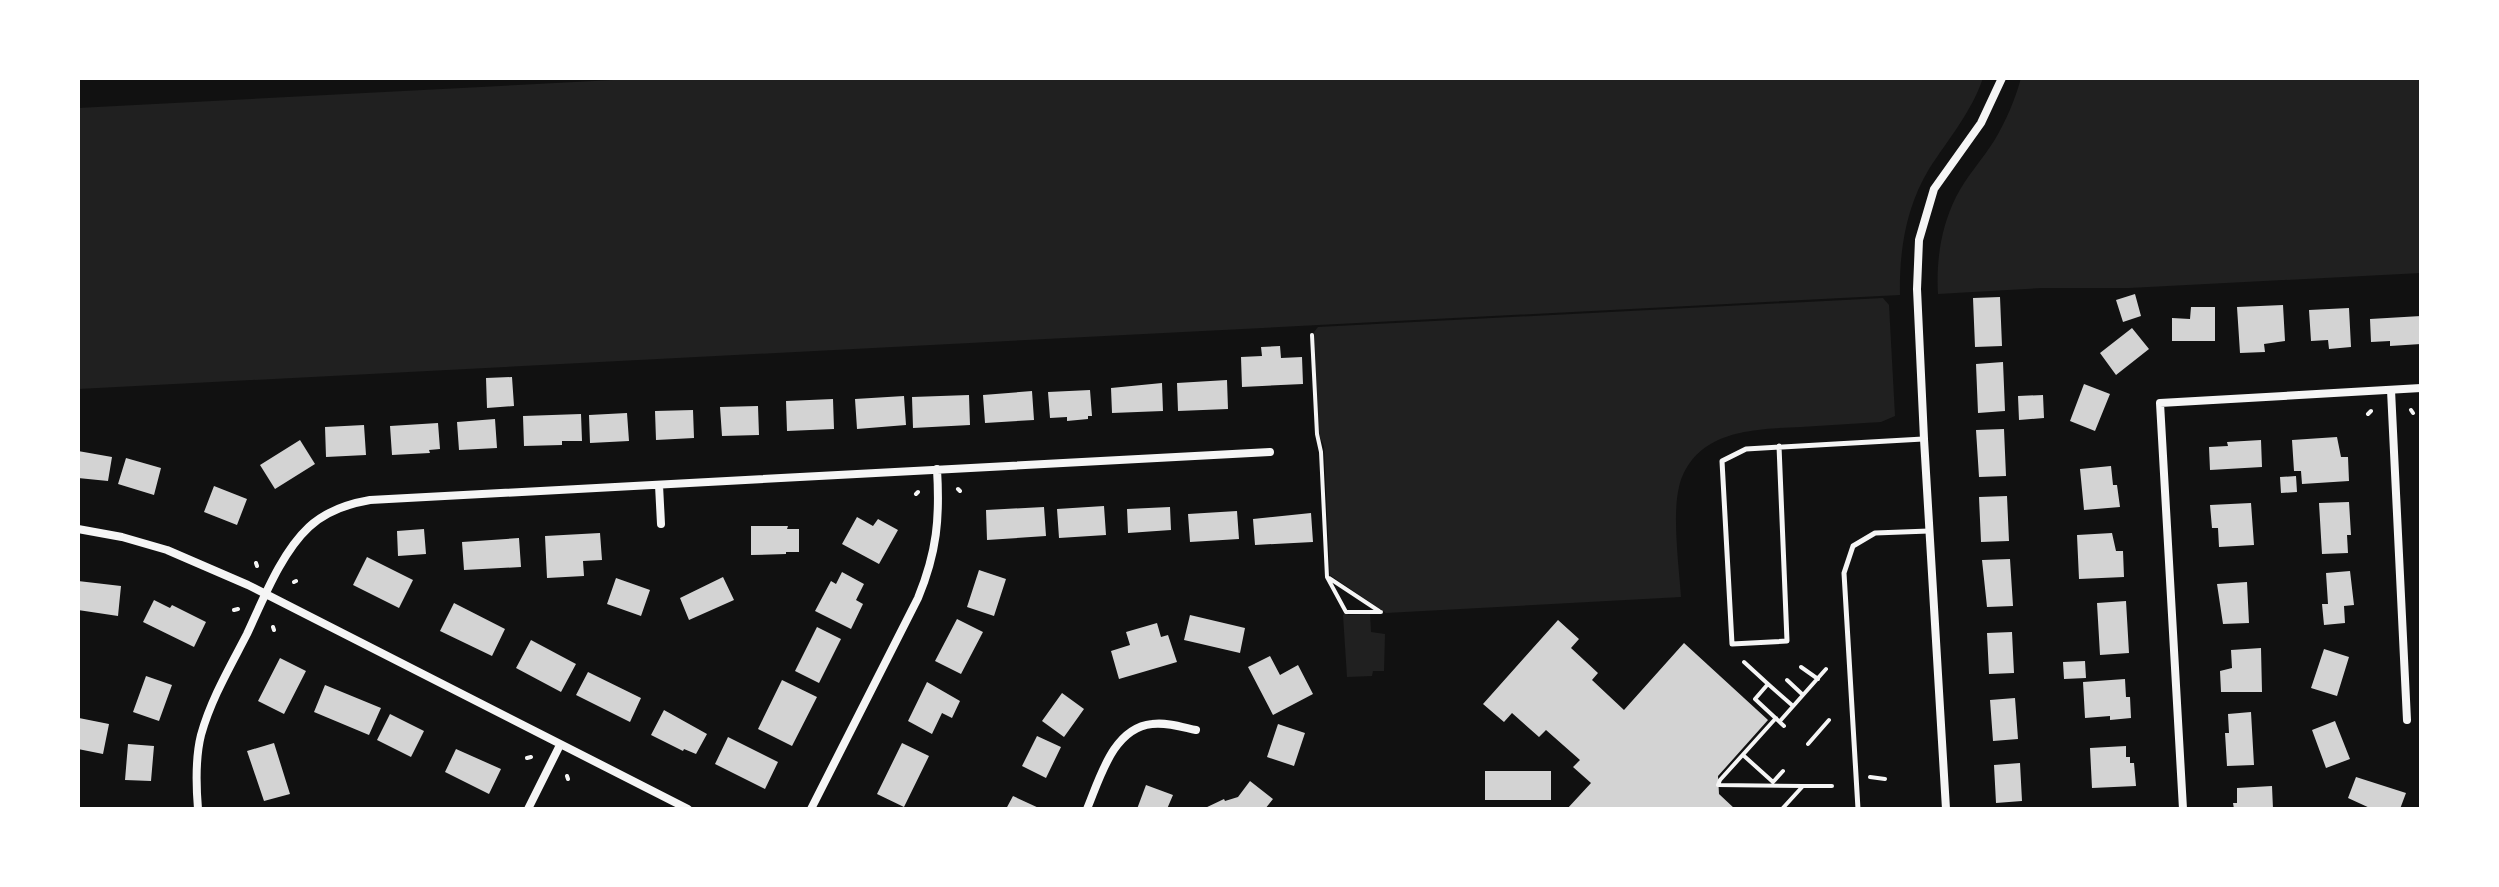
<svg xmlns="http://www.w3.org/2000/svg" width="2499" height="887" font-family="Manrope,sans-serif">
  <rect width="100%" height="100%" fill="#111"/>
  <path fill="#202020" d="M651 78H1983C1971 113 1949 138 1929 169 1906 207 1899 251 1900 295L78 389V108Z
    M2021 78H2421V273L2129 288H2042L1938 294C1936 261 1941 227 1956 197 1966 177 1982 160 1994 141 2006 121 2015 100 2021 78Z
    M1883 298 1889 305 1895 416 1881 422C1854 424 1827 425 1801 427 1753 429 1694 430 1679 487 1672 516 1679 566 1681 597L1386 613 1330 575 1324 446 1319 435 1314 332 1318 327Z
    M1346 612 1348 615 1370 614 1371 632 1385 634 1384 671H1373L1372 676 1347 677 1343 615Z"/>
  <path fill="#d3d3d3" d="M2135 294 2141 316 2123 322 2116 300Z
    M2000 297 2002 346 1975 347 1973 298Z
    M2283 305 2285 341 2264 344 2265 352 2240 353 2237 307Z
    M2191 307H2215V341H2172V318L2190 319Z
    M2349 308 2351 347 2329 349 2328 340 2311 341 2309 310Z
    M2421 316V344L2390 346V341L2371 342 2370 319Z
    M2132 328 2149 349 2116 375 2100 353Z
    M1280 346 1281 358 1302 357 1303 384 1242 387 1241 357 1262 356 1261 347Z
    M2003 362 2005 411 1978 413 1976 364Z
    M512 377 514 406 487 408 486 378Z
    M1227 380 1228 409 1178 411 1177 383Z
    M1162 383 1163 411 1112 413 1111 388Z
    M2084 384 2110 394 2095 431 2070 421Z
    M1090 390 1092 416H1088V419L1067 421V417L1050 418 1048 392Z
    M1032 391 1034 420 985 423 983 395Z
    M969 395 970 425 913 428 912 397Z
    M2043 395 2044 418 2019 420 2018 396Z
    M904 396 906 425 857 429 855 399Z
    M833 399 834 429 787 431 786 401Z
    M758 406 759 435 722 436 720 407Z
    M693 410 694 438 656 440 655 411Z
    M627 413 629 441 590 443 589 415Z
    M581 414 582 441H562V445L524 446 523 416Z
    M495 419 497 448 459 450 457 422Z
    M438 423 440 449 429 450 430 453 392 455 390 426Z
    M364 425 366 455 326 457 325 427Z
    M2004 429 2006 476 1979 477 1976 430Z
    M2337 437 2341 457H2348L2349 481 2302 484 2301 471H2294L2292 440Z
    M300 440 315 464 275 489 260 465Z
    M2261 440 2262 467 2210 470 2209 447 2228 446 2227 442Z
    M78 451 112 457 108 481 78 478Z
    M126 458 161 468 154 495 118 484Z
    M2111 466 2113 485H2117L2120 507 2084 510 2080 469Z
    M2296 476 2297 492 2281 493 2280 477Z
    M214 486 247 499 237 525 204 512Z
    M2007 496 2009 541 1981 542 1979 497Z
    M2349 502 2351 535H2347L2348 553 2322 554 2319 503Z
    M2251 503 2254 545 2219 547 2218 528H2212L2210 505Z
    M1104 506 1106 535 1059 538 1057 509Z
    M1044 507 1046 536 987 540 986 510Z
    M1170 507 1171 530 1128 533 1127 509Z
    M1237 511 1239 539 1190 542 1188 514Z
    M1311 513 1313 542 1255 545 1253 519Z
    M857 517 873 526 878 519 898 530 879 564 842 544Z
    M751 526H788L787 529H799V552H786V554L751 555Z
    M424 529 426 554 398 556 397 531Z
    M600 533 602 560 583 561 584 576 547 578 545 536Z
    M2112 533 2116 551H2123L2124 577 2079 579 2077 535Z
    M519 538 521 567 464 570 462 542Z
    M367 557 413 580 399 608 353 585Z
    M2010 559 2013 606 1987 607 1982 560Z
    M979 570 1006 579 994 616 967 607Z
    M2350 571 2354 605 2344 606 2345 623 2324 625 2322 604H2328L2326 573Z
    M842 572 864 584 856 600 863 604 851 629 815 611 831 581 836 584Z
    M723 577 734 600 689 620 680 598Z
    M616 578 650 590 641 616 607 604Z
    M78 581 121 586 118 616 78 610Z
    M2247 582 2249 623 2223 624 2217 584Z
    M154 600 170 608 172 605 206 622 194 647 143 622Z
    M2126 601 2129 653 2100 655 2097 603Z
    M454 603 505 629 492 656 440 631Z
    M1190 615 1245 628 1240 653 1184 640Z
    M957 619 983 632 961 674 935 661Z
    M1558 620 1579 639 1571 648 1598 673 1592 680 1624 710 1684 643 1768 720 1718 776 1719 794 1735 809H1567L1591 783 1573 767 1580 760 1546 730 1539 737 1512 713 1504 722 1483 704Z
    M1157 623 1161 637 1168 635 1177 662 1119 679 1111 651 1130 645 1126 632Z
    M817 627 841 639 819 683 795 671Z
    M2012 632 2014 673 1989 674 1987 633Z
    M531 640 576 664 561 692 516 668Z
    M2261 648 2262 692H2221L2220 671 2232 668 2231 650Z
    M2324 649 2349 657 2337 696 2311 688Z
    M1270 656 1280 675 1298 665 1313 694 1273 715 1248 667Z
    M280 658 306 671 284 714 258 701Z
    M2085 661 2086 678 2064 679 2063 662Z
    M588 672 641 698 630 722 576 695Z
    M146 676 172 685 159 721 133 712Z
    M2125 679 2126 697H2130L2131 718 2110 720V716L2085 718 2083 682Z
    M782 680 817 697 792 746 758 729Z
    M927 682 960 701 952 718 942 713 932 734 908 721Z
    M325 685 381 708 369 735 314 712Z
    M1062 693 1084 709 1064 737 1042 721Z
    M2015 698 2018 739 1993 741 1990 700Z
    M664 710 707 734 696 754 684 749 683 751 651 735Z
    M2251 712 2254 765 2227 766 2225 733H2229L2228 714Z
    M390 714 424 731 411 757 377 740Z
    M79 718 109 724 103 754 78 749Z
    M2335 721 2350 759 2326 768 2312 730Z
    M1278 724 1305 733 1294 766 1267 757Z
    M1037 736 1061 747 1046 778 1022 766Z
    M728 737 778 762 765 789 715 764Z
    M274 743 290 794 264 801 247 751Z
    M902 743 929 756 904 807 877 794Z
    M128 744 154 746 151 781 125 780Z
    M2126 746V757H2130V763H2134L2136 786 2092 788 2090 748Z
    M456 749 501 769 489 794 445 772Z
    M2020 763 2022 801 1996 803 1994 765Z
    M1485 771H1551V800H1485Z
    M2356 777 2406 793 2400 809H2372L2348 798Z
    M1250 781 1273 799 1265 809H1203L1224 799 1225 801 1238 797Z
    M1146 785 1173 795 1167 809H1137Z
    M2272 786 2273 809H2234L2233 803H2237V788Z
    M1013 796 1041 809H1006Z"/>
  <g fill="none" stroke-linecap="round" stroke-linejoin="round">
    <path stroke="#f5f5f5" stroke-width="4" d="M1312 335 1317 434 1321 452 1327 577 1346 612H1381
      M2411 410 2413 413
      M2368 414 2371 411
      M958 489 960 491
      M916 494 918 492
      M256 563 257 566
      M1329 578 1379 611
      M294 582 296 581
      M234 610 238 609
      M273 627 274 630
      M1744 662 1768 684 1755 699 1784 726
      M1801 667 1818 679
      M1787 680 1803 695
      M1768 684 1793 706
      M1780 721 1826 669
      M1808 744 1829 720
      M1743 755 1773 782
      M527 758 531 757
      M567 776 568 779
      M1870 777 1885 779
      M1774 781 1783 771
      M1718 785 1720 780 1776 718
      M1718 785 1803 786
      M1782 809 1803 786H1832"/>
    <path stroke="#f5f5f5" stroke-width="5" d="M1779 446 1787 641 1732 644 1722 461 1746 449 1923 439
      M1858 809 1844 573 1853 546 1875 533 1929 531"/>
    <path stroke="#f5f5f5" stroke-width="8" d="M2391 390 2407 720
      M659 485 661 524
      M78 529 122 537 167 550 248 585 688 809
      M198 809C196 785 195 759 201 735 211 699 230 667 247 634 263 600 281 553 309 527 326 511 347 504 370 500L1270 452
      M528 809 560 745
      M811 809 918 598C937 552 940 518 937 469
      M1087 809C1100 778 1113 728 1152 724 1167 722 1182 727 1196 730
      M1946 809 1924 439 1917 289 1919 240 1934 189 1981 123 2002 78
      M2183 809 2160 403 2421 388"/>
  </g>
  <rect width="2499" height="887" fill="none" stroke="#ffffff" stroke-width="160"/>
</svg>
